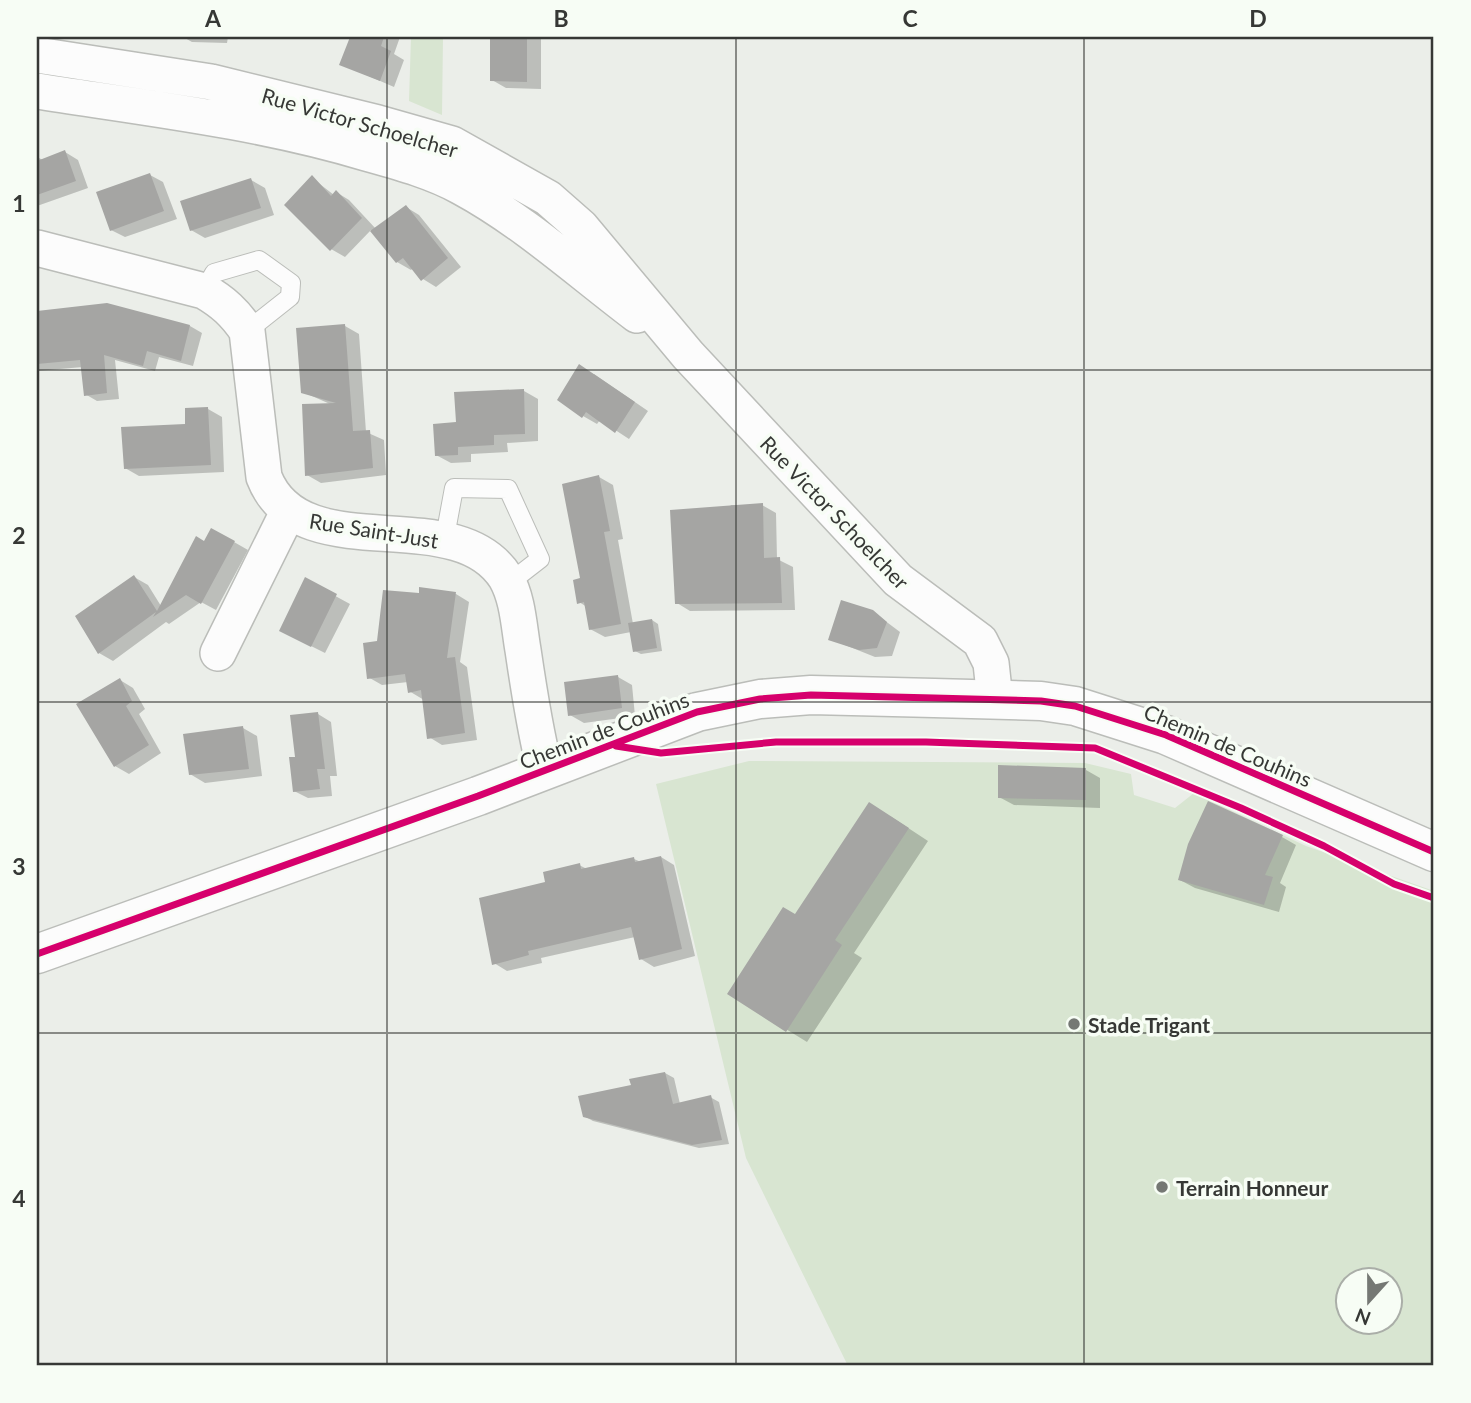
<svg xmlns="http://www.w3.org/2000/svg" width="1471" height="1403" font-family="Lato,sans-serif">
  <rect width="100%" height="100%" fill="#ebeee9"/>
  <path fill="#d8e5d1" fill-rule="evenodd" d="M411 37H443L442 115 409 101Z
    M749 761 1085 763 1131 774 1134 795 1175 808 1194 793 1306 846 1434 891V1366H848L746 1158 656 784ZM1348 1280H1390V1322H1348Z"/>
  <path fill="#0003" d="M183 37H228L227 43 192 42Z
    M352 37H400L394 54 404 60 394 87 341 64Z
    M492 37H541V89L506 88 492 80Z
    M65 152 78 160 88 188 37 206V157L43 160Z
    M150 175 163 182 177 219 125 237 111 230Z
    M312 178 334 195 336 192 349 200 376 229 406 207 419 215 461 267 436 287 423 279 413 268 411 270 397 262 371 230 345 257 331 249Z
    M251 180 265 188 274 215 205 238 191 230Z
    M107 305 190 326 202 333 193 366 159 357 155 371 115 360 119 399 97 401 85 394 83 367 37 371V313Z
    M345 326 359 334 366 432 384 440 386 475 321 483 307 475 330 404 303 392Z
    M594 374 648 411 629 439 600 420 597 424 583 416Z
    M524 391 538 399V441L507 443 508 452 471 454V462L451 463 436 455 458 424Z
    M208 409 222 417 224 472 139 476 125 468Z
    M599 477 613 485 623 539 618 540 633 624 652 620 658 624 662 651 641 654 635 651 631 632 605 637 590 629 587 607 579 602Z
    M731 505H762L776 513 777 559 793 567 795 610 690 611 677 603Z
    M234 542 248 550 216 610 201 602 169 624 166 622 113 661 99 653 134 577 148 585 161 606 205 543Z
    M306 580 350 604 325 653 295 638Z
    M456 594 469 602 460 662 467 667 477 740 442 745 429 737 424 700 409 691 408 682 382 685 368 677 378 643 420 595Z
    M872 611 900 632 892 656 875 657 830 639Z
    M618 677 632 685 635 716 584 723 570 715Z
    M120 680 133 688 145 709 139 714 161 753 129 774 115 766Z
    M318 714 331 722 337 776H330L332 796 308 798 294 791 297 758Z
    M243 728 257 736 262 776 205 783 190 774Z
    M1086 770 1100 778V808L1014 805 999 797Z
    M890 816 928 841 854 953 862 958 807 1042 729 994 795 916Z
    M1282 837 1296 845 1280 883 1286 887 1279 912 1195 888 1180 880Z
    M661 857 674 865 695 956 654 967 641 959 635 937 541 958 542 963 507 971 494 963 547 884 579 865 587 869 634 859 641 862Z
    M665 1073 674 1078 680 1104 710 1097 719 1102 729 1144 699 1148 593 1121 584 1116 633 1087Z"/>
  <path fill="#a5a5a3" d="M350 37H384L381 46 391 51 380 81 339 65Z
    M490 37H527V82L490 81Z
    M65 150 76 181 37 195V161Z
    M150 173 164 211 110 231 96 192Z
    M312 175 331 196 336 190 362 218 330 251 284 205Z
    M251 178 261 208 190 231 180 201Z
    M406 205 448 258 421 281 403 258 396 263 370 231Z
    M107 303 190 325 181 361 147 351 143 366 104 355 107 393 84 396 80 360 37 364V311Z
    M345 324 353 431 370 430 373 468 305 476 302 404 336 403 301 393 296 328Z
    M579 364 635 402 615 433 586 412 582 418 557 400Z
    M524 389 525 434 494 435V445L458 447V455L435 456 433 424 456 422 454 392Z
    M208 407 211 465 124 469 121 427 185 424V408Z
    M599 475 610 531 604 532 621 624 589 630 584 602 577 604 573 580 580 578 562 484Z
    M763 503 764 558 780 557 782 603 675 604 670 510Z
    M211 528 235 541 201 604 186 595 153 617 156 612 98 654 75 616 134 575 157 611 196 536 204 541Z
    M305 577 337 594 311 647 279 631Z
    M419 587 456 592 447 658 455 657 465 733 427 739 421 690 408 693 405 674 367 679 363 643 377 641 383 590 419 593Z
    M841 600 873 610 887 622 877 648 859 650 828 640Z
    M652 619 657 648 633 652 628 623Z
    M618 675 622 708 568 716 564 682Z
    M120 678 132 701 126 706 149 745 114 767 76 704Z
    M318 712 325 769H317L320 789 293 792 289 757H295L290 715Z
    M243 726 249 769 189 775 183 734Z
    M998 765 1086 768V800L998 798Z
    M1208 801 1283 835 1265 875 1273 877 1264 905 1178 880 1188 844Z
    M869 802 909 828 835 940 842 945 786 1032 727 994 783 907 795 914Z
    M661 856 682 949 639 960 631 927 528 951 529 955 492 965 479 898 545 882 543 872 580 863 581 869 634 857 635 862Z
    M665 1072 673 1104 711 1095 722 1140 692 1145 583 1117 578 1096 631 1085 629 1079Z"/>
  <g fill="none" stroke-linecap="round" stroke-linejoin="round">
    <g stroke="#bbbdb9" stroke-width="20">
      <path id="lane" d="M204 291 214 273 259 260 291 283 290 297 247 331
        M444 542 454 488 508 489 540 559 509 583"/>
    </g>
    <g stroke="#bbbdb9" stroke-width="38">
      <path id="street" d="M37 55 211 82 378 123 452 144 548 198 581 227 688 355 898 580 980 641 991 663 995 700
        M37 91C147 108 259 121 366 153 398 162 432 171 461 187 524 221 580 272 637 315
        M37 248 204 291C223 302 235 313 247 331L264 477C301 572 456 498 506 578 518 599 519 627 523 650 529 691 535 731 545 770
        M218 653 288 512"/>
    </g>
    <g stroke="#bbbdb9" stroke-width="41">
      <path id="secondary" d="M37 954 478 796 697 712 760 699 811 695 934 698 1041 701 1075 706 1166 735 1434 852"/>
    </g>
    <use href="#lane" stroke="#fcfcfc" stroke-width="18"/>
    <use href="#street" stroke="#fcfcfc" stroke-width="35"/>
    <use href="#secondary" stroke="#fcfcfc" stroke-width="38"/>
    <g stroke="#f7fdf5" stroke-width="11">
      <path id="cycleway" d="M616 746 661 753 776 742H926L1095 748 1241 808 1324 846 1394 884 1434 898
        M37 954 478 796 697 712 760 699 811 695 934 698 1041 701 1075 706 1166 735 1434 852"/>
    </g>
    <use href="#cycleway" stroke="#d6006c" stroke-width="7"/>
  </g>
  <path fill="none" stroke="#363835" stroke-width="2" stroke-opacity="0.55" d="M387 37V1366M736 37V1366M1084 37V1366M37 370H1434M37 702H1434M37 1033H1434"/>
  <g fill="#757874" stroke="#f7fdf5" stroke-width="2.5">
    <circle cx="1074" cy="1024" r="7"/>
    <circle cx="1162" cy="1187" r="7"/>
  </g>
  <g text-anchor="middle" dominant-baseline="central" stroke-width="7" stroke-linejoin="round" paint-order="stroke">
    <g font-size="21" fill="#363835" stroke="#f7fdf5">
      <text transform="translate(360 122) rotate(16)">Rue Victor Schoelcher</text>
      <text transform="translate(835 512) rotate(46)">Rue Victor Schoelcher</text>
      <text transform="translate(374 530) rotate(9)">Rue Saint-Just</text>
      <text transform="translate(604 730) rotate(-21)">Chemin de Couhins</text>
      <text transform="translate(1228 745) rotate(23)">Chemin de Couhins</text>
    </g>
    <g font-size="21" font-weight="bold" fill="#363835" stroke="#f7fdf5" text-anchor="start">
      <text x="1088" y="1024">Stade Trigant</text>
      <text x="1176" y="1187">Terrain Honneur</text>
    </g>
  </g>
  <rect width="1471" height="1403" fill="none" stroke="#f7fdf5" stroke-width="77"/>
  <g transform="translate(1369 1301) rotate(201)"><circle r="33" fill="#f7fdf5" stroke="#aaaea8" stroke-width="2"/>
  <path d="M0-5L12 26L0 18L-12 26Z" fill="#757874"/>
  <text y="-10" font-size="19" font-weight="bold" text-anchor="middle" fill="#363835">N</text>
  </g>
  <rect x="38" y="38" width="1394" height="1326" fill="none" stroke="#363835" stroke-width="2.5"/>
  <g font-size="23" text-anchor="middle" font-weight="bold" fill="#363835">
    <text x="213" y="27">A</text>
    <text x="561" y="27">B</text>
    <text x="910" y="27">C</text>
    <text x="1258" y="27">D</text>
    <text x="19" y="212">1</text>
    <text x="19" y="544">2</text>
    <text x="19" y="875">3</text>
    <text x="19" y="1207">4</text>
  </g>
</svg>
